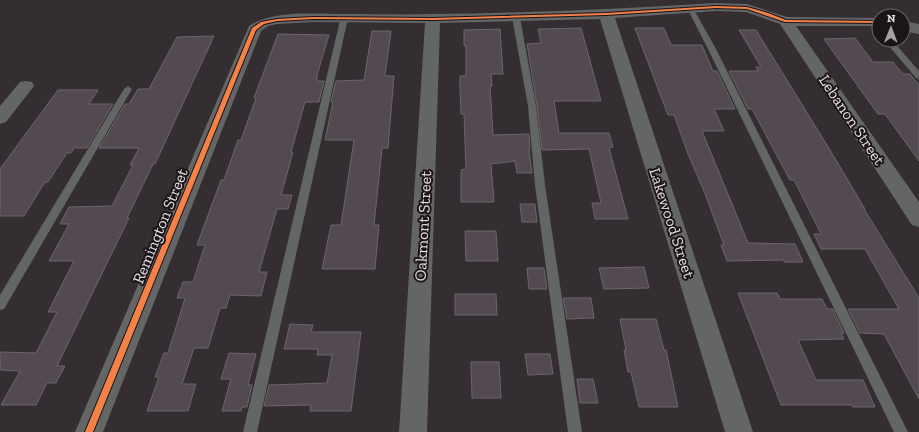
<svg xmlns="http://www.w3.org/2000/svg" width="919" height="432" font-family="'Zilla Slab',serif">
  <rect width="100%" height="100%" fill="#342e32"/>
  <path fill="#534a51" stroke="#6b666a" d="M581 28 601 101H554L559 133H609L613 147 609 148 628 219H595L592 203H601L589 149 542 150 537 106 527 44 541 43 538 29Z
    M635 28H664L671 45H702L713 71H717L735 109H714L724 131H702L748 243 795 244 803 262H784V260L727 261 721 245H724L704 191 688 154 674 115H668Z
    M500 29 503 74H491L492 86H490L493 135 529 134 530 150H529L532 173H517L515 161 491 164 494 202H461V170L466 169 464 114H461L460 89V76H466V46H464V30Z
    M739 30H756L830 150 865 209H864L919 298V399L884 334 860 333 848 309H899L865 249H821L814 234H821L794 180H790L752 109H748L729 71H758L756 67H761Z
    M372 31H391L385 76H394L388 148H382L374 225H379L375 269H322L331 225H341L354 140H325L333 102H331L336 81 364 80Z
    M278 34 329 35 317 75V81H324L319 102H305L291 152H293L281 195H292L288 209H277L259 272H267L261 296 230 295 226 308H220L208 348H194L182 384H196L188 411H147L159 377H155L164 353H168L185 298H177L183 282H193L205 245H197L221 180H224L238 140H241L256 98H254Z
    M214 36 155 164H153L127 218H129L57 366H65L56 383H47L36 405H1L20 371 0 370V352L36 353 57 312H48L74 261H49L69 224H60L69 207 112 206 133 165H130L139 148H99L125 104H129L138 89H149L177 37Z
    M855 38 873 62H893L903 74H910L919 85V161L885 114H878L824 39Z
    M58 90H98L89 104H113L87 148H74L71 153H67L48 182H45L24 216H0V169Z
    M520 204H535L537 222H522Z
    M465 231H496L498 261H466Z
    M644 267 649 288 604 289 599 268Z
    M527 268H544L547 289H529Z
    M738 293H777L780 299H822L827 309H833L844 333H841L844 339 798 340 816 380H863L875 407H853L852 405H781Z
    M455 294H496L497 315H455Z
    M563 298H591L594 318 567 319Z
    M620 319H656L664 350H666L678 407H639L631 372H628L624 350H626Z
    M290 324 313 325 311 332H361L351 411H310L311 405 264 406 269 385 327 383 332 355H317L318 349H284Z
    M229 353 256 354 248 385H252L247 407H242L241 411H222L231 379H221Z
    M525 354H550L553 374 528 375Z
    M471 362H499L501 398H472Z
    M577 379H593L598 403H580Z"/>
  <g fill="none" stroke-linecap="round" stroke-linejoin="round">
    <path fill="#646565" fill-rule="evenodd" d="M690 6 693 8 716 49 908 432H894L708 49 687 8Z
      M516 15 520 17 536 106 545 185 582 432H568L535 185 528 106 512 17Z
      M341 16H344L348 18 257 432H243Z
      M868 20H874L879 26V32L868 24Z
      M884 40H892L919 71V79L916 78Z
      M128 86 132 89 4 309 0 310V295L124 89Z"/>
    <path fill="#646565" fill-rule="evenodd" d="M716 3 747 4 787 17 879 18V26H796L919 202V227L912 225 780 24 746 12 716 11 615 18 753 432H725L600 19 440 23 427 432H399L425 23 313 22 277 24 268 26 261 31 103 432H75L249 26C273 10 314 14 343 14 374 14 404 15 434 14 528 13 622 9 716 3Z
      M903 21 919 24V34L903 31Z
      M26 81 32 82 34 86 6 122 0 124V106L20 82Z"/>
    <g stroke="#1b1519" stroke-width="2">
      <path id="cycleway" d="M716 6 747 7 768 13 786 20 879 21V23L785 22 747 9 716 8 606 15 433 20 313 19 277 21 264 24 256 30 93 432H85L252 28 261 22 277 19 313 17 433 18 606 13Z"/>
    </g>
    <use href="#cycleway" fill="#f48246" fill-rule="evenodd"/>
  </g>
  <g text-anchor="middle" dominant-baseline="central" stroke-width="4" stroke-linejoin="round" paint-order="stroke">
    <g font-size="16" fill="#e5dde2" stroke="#1b1519">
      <text transform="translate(852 120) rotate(56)">Lebanon Street</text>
      <text transform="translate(672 223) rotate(72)">Lakewood Street</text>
      <text transform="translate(160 226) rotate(-68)">Remington Street</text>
      <text transform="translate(423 226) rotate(-87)">Oakmont Street</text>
    </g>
  </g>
  <g transform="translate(891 28) rotate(1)"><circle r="19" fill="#1b1519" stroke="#6c6569"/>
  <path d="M0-3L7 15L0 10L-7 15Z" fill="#a7a0a4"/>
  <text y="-6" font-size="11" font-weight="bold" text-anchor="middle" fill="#e5dde2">N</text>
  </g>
</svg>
